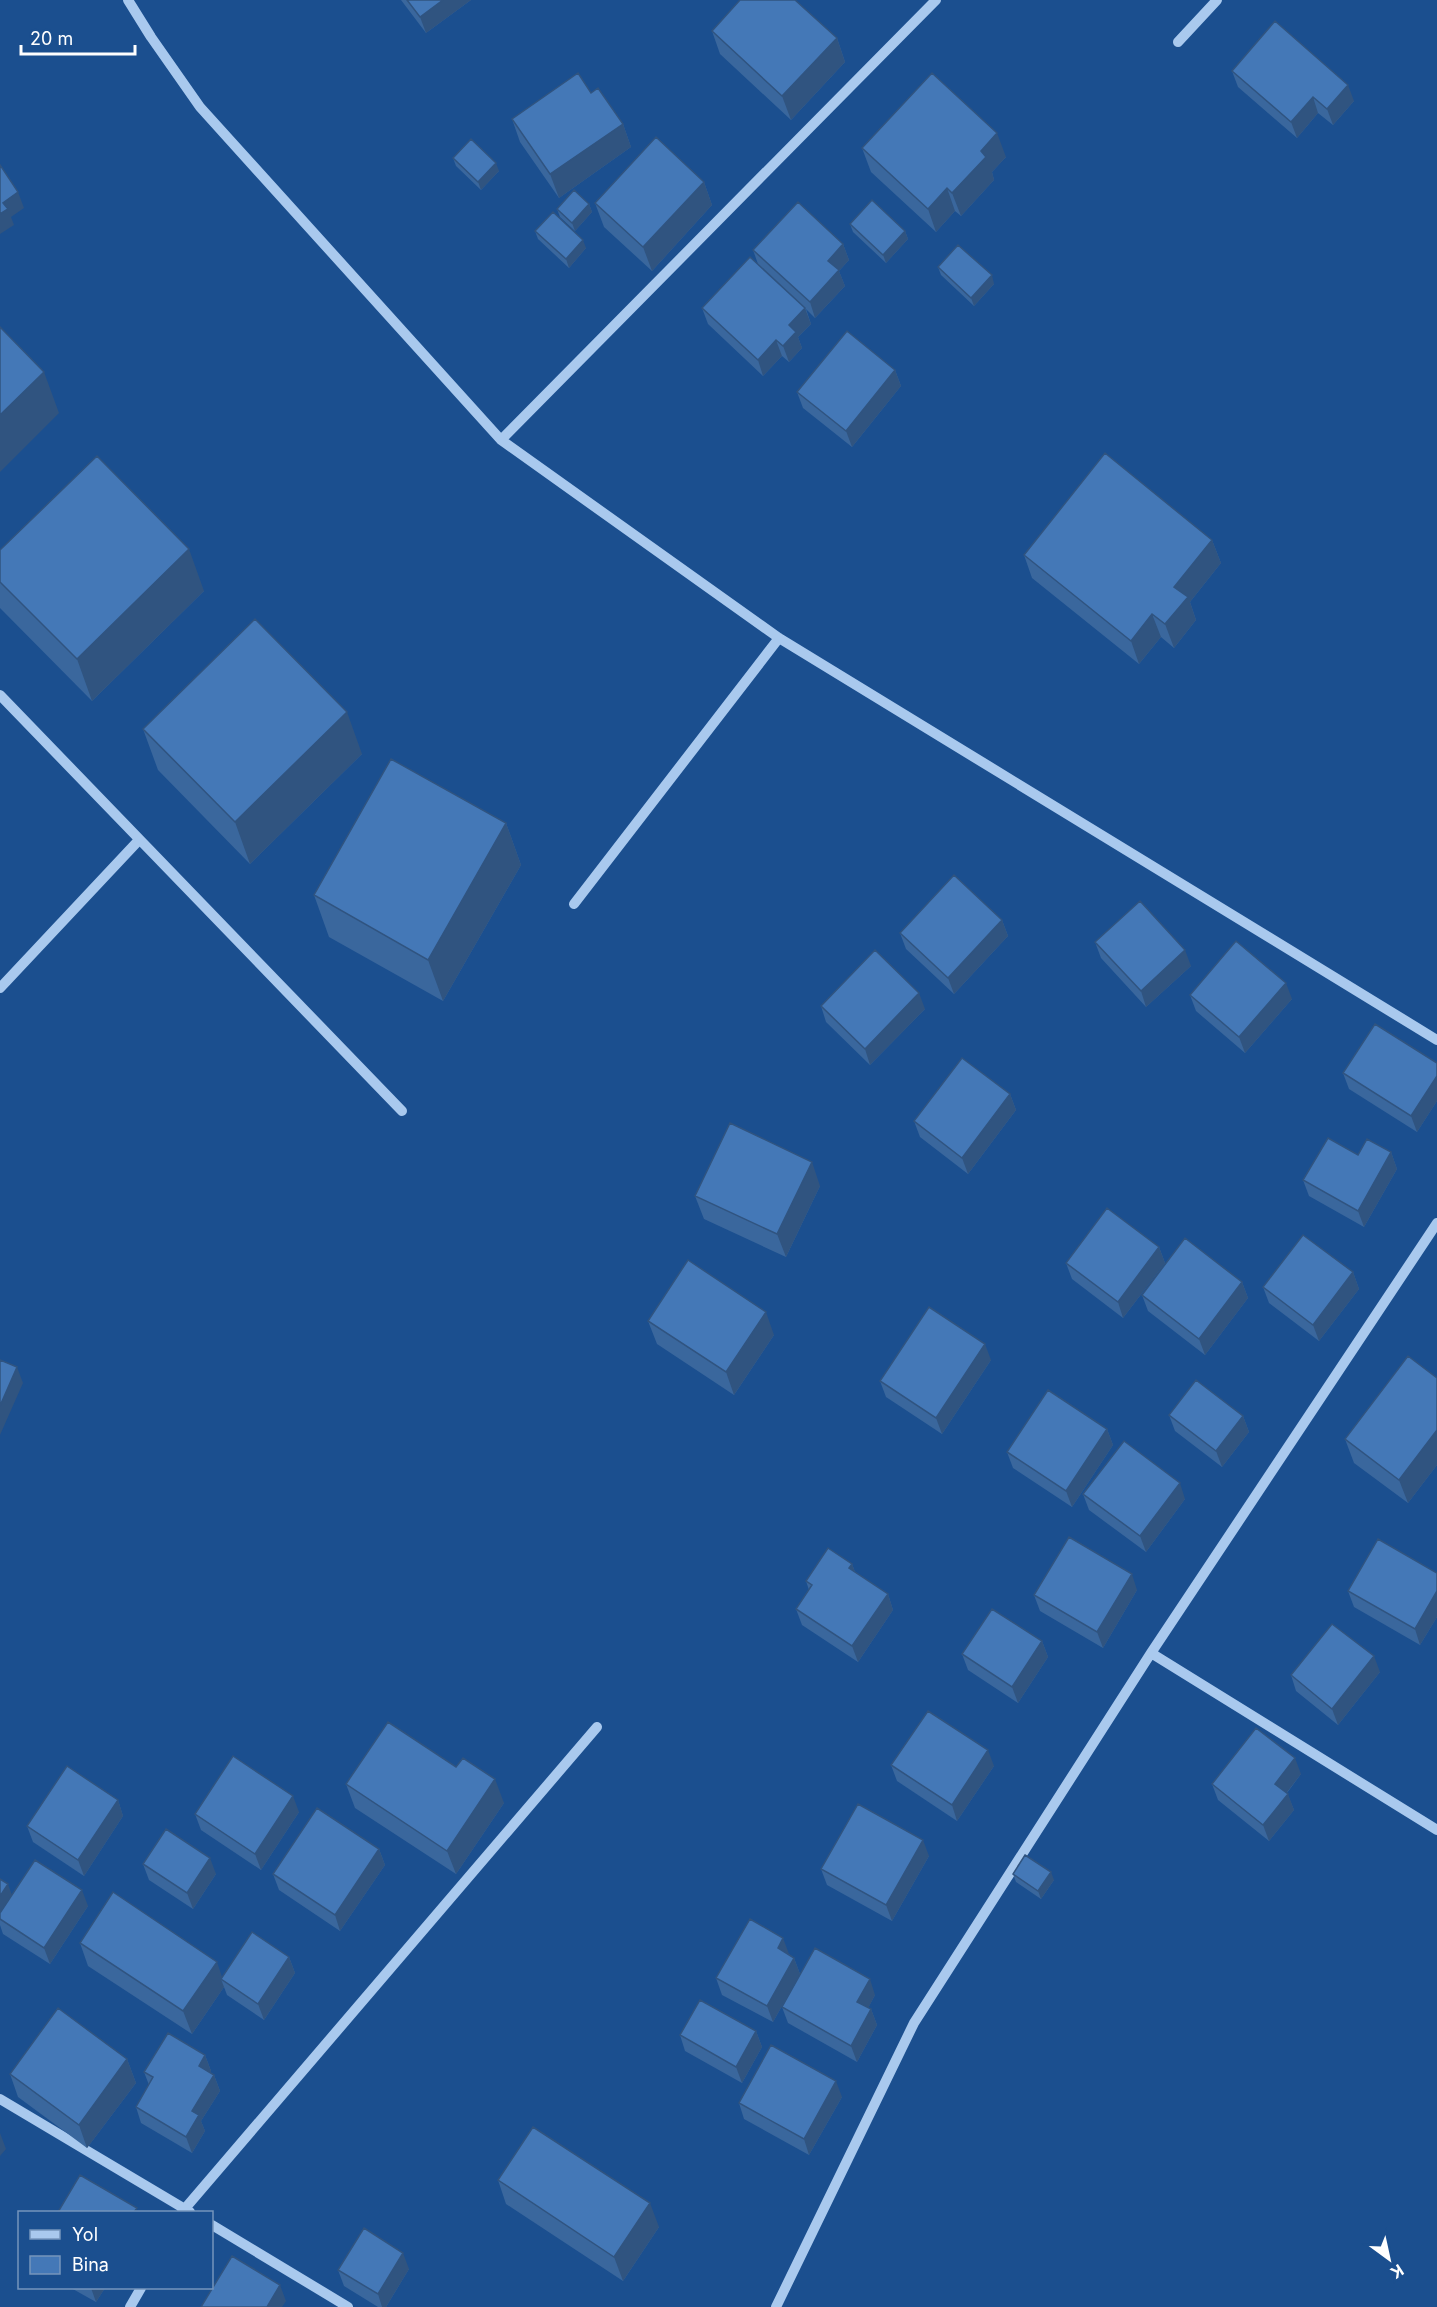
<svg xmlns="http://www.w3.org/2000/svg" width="1437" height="2307" font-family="Inter,sans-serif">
  <rect width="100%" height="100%" fill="#1b4f8f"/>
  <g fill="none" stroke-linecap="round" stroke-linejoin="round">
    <path stroke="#a9c9ee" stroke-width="10" d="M128 0 151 37 200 107 501 440 779 638 1437 1040
      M1178 42 1217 0
      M501 440 936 0
      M0 695 402 1111
      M574 904 779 638
      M0 988 139 840
      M1151 1653 1437 1830
      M0 2099 190 2212
      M182 2212 597 1727
      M212 2225 348 2307
      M130 2307 141 2288
      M776 2307 914 2023 1151 1653 1437 1223"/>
  </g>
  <path fill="#3a679d" d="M401 0H471L426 33Z
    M712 31 837 38 845 62 791 120 720 54Z
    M1232 71 1354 101 1333 125 1318 113 1297 138 1238 87Z
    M591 93 623 124 631 147 559 198 520 142 512 119Z
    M862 148 1006 157 992 172 994 180 961 216 955 211 936 232 871 172Z
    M453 158 499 171 481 190 456 166Z
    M704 182 712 205 652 271 604 227 595 203Z
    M589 204 592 212 575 231 560 217 557 209Z
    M850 224 905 231 908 239 886 263 853 232Z
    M535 231 586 248 569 268 538 239Z
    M843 244 849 260 839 271 845 286 815 318 806 309 811 324 798 337 802 348 789 362 782 356 763 376 708 324 702 308 758 264 753 250Z
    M938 267 994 284 974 306 941 275Z
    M895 370 901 386 852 447 803 408 797 392Z
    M1212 540 1221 563 1190 602 1196 620 1174 648 1161 637 1139 664 1032 578 1024 555Z
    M0 550 204 591 92 701 0 608Z
    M143 729 362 754 250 864 158 770Z
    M506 823 521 865 443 1001 329 937 314 895Z
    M1002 920 1008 936 954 994 906 949 900 933Z
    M1095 942 1191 966 1146 1007 1101 958Z
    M1190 995 1292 999 1245 1053 1196 1011Z
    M821 1006 925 1009 870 1065 826 1022Z
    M1437 1063V1101L1417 1132 1349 1089 1343 1073Z
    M1010 1094 1016 1110 968 1174 920 1137 914 1121Z
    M1391 1152 1397 1169 1364 1227 1309 1196 1303 1180 1358 1155Z
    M820 1186 786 1257 704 1219 695 1196Z
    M1159 1247 1165 1263 1123 1318 1072 1279 1066 1263Z
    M1353 1272 1359 1289 1319 1341 1269 1303 1263 1287Z
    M1242 1282 1248 1298 1205 1355 1148 1311 1142 1295Z
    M648 1321 774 1335 734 1395 657 1344Z
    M991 1360 942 1434 886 1397 880 1381Z
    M1437 1378V1465L1408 1503 1354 1463 1345 1439Z
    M1169 1415 1243 1416 1249 1432 1222 1467 1175 1431Z
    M1107 1429 1113 1445 1072 1507 1013 1468 1007 1452Z
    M1083 1494 1185 1499 1146 1552 1089 1510Z
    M852 1564 855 1572 888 1594 893 1610 858 1662 802 1625 796 1609 809 1590 806 1581Z
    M1437 1573V1617L1420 1645 1354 1607 1348 1591Z
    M1137 1590 1103 1648 1040 1611 1034 1595Z
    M1042 1641 1048 1657 1018 1703 968 1670 962 1654Z
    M1380 1672 1338 1725 1296 1691 1291 1675Z
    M891 1765 994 1766 957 1821 897 1781Z
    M456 1767 504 1803 456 1874 355 1808 346 1784Z
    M1301 1774 1287 1793 1294 1810 1269 1841 1218 1800 1212 1784Z
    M118 1800 123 1816 84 1876 33 1842 27 1826Z
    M299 1812 261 1870 201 1830 195 1814Z
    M379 1849 385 1865 340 1931 279 1890 273 1874Z
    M929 1856 892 1921 827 1885 821 1869Z
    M143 1864 216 1874 193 1909 149 1880Z
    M1013 1874 1054 1880 1041 1899 1016 1882Z
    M0 1879 12 1896 88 1906 50 1964 3 1934 0 1925Z
    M80 1943 222 1977 289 1957 295 1973 264 2020 227 1995 224 1987 192 2034 88 1966Z
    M789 1954 794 1958 800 1974 773 2022 722 1995 716 1978Z
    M875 1995 868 2008 871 2009 877 2025 857 2062 788 2023 782 2007Z
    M756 2031 762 2047 742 2083 685 2051 680 2035Z
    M205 2055 211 2071 210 2072 214 2075 220 2091 201 2121 205 2131 192 2153 141 2123 136 2107 149 2085 144 2072Z
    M127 2059 136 2083 87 2148 18 2097 10 2074Z
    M842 2097 809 2155 744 2119 739 2103Z
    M498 2180 659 2227 623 2281 506 2204Z
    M409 2269 386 2307H378L344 2286 338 2270Z
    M71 2288H105L96 2302Z"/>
  <path fill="#305480" d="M443 0H471L426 33 420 17Z
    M837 38 845 62 791 120 782 96Z
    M1348 85 1354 101 1333 125 1327 109Z
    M1313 97 1318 113 1297 138 1291 122Z
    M623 124 631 147 559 198 550 174Z
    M997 133 1006 157 992 172 994 180 961 216 952 193 981 151Z
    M496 163 499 171 481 190 478 182Z
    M704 182 712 205 652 271 643 247Z
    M947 188 955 211 936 232 928 209Z
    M18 192 24 208 11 217 14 225 0 234V214L3 203Z
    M589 204 592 212 575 231 572 223Z
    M905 231 908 239 886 263 883 255Z
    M583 240 586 248 569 268 566 259Z
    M843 244 849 260 839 271 845 286 815 318 810 302 828 261Z
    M992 275 994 284 974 306 971 298Z
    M805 308 811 324 798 337 802 348 789 362 783 346 789 325Z
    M776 340 782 356 763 376 758 360Z
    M895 370 901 386 852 447 846 431Z
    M44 372 59 413 0 472V415Z
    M1212 540 1221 563 1190 602 1196 620 1174 648 1165 624 1174 587Z
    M189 549 204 591 92 701 77 659Z
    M1152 614 1161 637 1139 664 1131 641Z
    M347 712 362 754 250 864 235 822Z
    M506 823 521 865 443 1001 428 960Z
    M1002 920 1008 936 954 994 948 978Z
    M1185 950 1191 966 1146 1007 1141 991Z
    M1286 983 1292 999 1245 1053 1239 1037Z
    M919 993 925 1009 870 1065 865 1049Z
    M1437 1076V1101L1417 1132 1411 1116Z
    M1010 1094 1016 1110 968 1174 962 1158Z
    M1391 1152 1397 1169 1364 1227 1358 1211Z
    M812 1162 820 1186 786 1257 777 1234Z
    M1159 1247 1165 1263 1123 1318 1118 1302Z
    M1353 1272 1359 1289 1319 1341 1313 1325Z
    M1242 1282 1248 1298 1205 1355 1199 1339Z
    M766 1312 774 1335 734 1395 726 1372Z
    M985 1344 991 1360 942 1434 936 1418Z
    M17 1367 23 1383 0 1435V1406Z
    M1243 1416 1249 1432 1222 1467 1216 1451Z
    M1107 1429 1113 1445 1072 1507 1066 1491Z
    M1437 1430V1465L1408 1503 1399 1480Z
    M1180 1483 1185 1499 1146 1552 1140 1536Z
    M852 1564 858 1580 849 1568Z
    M1132 1574 1137 1590 1103 1648 1097 1632Z
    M1437 1591V1617L1420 1645 1415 1629Z
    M888 1594 893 1610 858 1662 852 1646Z
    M1042 1641 1048 1657 1018 1703 1012 1687Z
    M1374 1656 1380 1672 1338 1725 1332 1709Z
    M988 1750 994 1766 957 1821 952 1805Z
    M1295 1758 1301 1774 1281 1800 1275 1784Z
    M495 1779 504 1803 456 1874 447 1851Z
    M1288 1794 1294 1810 1269 1841 1263 1825Z
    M293 1796 299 1812 261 1870 255 1854Z
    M118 1800 123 1816 84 1876 78 1860Z
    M923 1840 929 1856 892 1921 886 1905Z
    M379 1849 385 1865 340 1931 335 1915Z
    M210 1858 216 1874 193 1909 187 1893Z
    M1051 1872 1054 1880 1041 1899 1038 1891Z
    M8 1884 14 1901 0 1919V1896Z
    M82 1890 88 1906 50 1964 44 1948Z
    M783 1938 789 1954 783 1964 778 1948Z
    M289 1957 295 1973 264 2020 258 2004Z
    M794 1958 800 1974 773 2022 767 2006Z
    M217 1962 223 1980 221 1979 224 1987 192 2034 183 2011Z
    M870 1979 875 1995 863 2018 857 2002Z
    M871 2009 877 2025 857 2062 851 2046Z
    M756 2031 762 2047 742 2083 736 2067Z
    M205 2055 211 2071 204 2082 199 2066Z
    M127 2059 136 2083 87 2148 79 2125Z
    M214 2075 220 2091 201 2121 205 2131 192 2153 186 2137 192 2111Z
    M836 2081 842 2097 809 2155 804 2139Z
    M0 2133 6 2149 0 2156Z
    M650 2203 659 2227 623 2281 614 2257Z
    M403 2253 409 2269 386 2307H382L378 2294Z
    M280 2285 286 2301 282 2307H267Z
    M91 2288H105L96 2302Z"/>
  <path fill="#4478b7" stroke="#305480" stroke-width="1.5" d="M407 0H443L420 17Z
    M740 0H795L837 38 782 96 712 31Z
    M1275 21 1348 85 1327 109 1313 97 1291 122 1232 71Z
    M578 73 591 93 598 88 623 124 550 174 512 119Z
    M932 73 997 133 981 151 986 157 952 193 947 188 928 209 862 148Z
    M656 137 704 182 643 247 595 203Z
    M471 139 496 163 478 182 453 158Z
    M0 165 18 192 3 203 8 209 0 214Z
    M574 190 589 204 572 223 557 209Z
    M872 200 905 231 883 255 850 224Z
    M798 202 843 244 828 261 839 270 810 302 753 250Z
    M553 212 583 240 566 259 535 231Z
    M958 245 992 275 971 298 938 267Z
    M750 257 805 308 789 325 796 332 783 346 776 340 758 360 702 308Z
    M0 327 44 372 0 415Z
    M847 331 895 370 846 431 797 392Z
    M1105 453 1212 540 1174 587 1188 597 1165 624 1152 614 1131 641 1024 555Z
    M97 456 189 549 77 659 0 582V550Z
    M255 619 347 712 235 822 143 729Z
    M391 759 506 823 428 960 314 895Z
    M954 875 1002 920 948 978 900 933Z
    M1140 901 1185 950 1141 991 1095 942Z
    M1236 941 1286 983 1239 1037 1190 995Z
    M875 950 919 993 865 1049 821 1006Z
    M1375 1024 1437 1063V1076L1411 1116 1343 1073Z
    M962 1058 1010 1094 962 1158 914 1121Z
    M730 1123 812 1162 777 1234 695 1196Z
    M1328 1138 1358 1155 1367 1139 1391 1152 1358 1211 1303 1180Z
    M1107 1208 1159 1247 1118 1302 1066 1263Z
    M1303 1235 1353 1272 1313 1325 1263 1287Z
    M1185 1238 1242 1282 1199 1339 1142 1295Z
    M688 1260 766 1312 726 1372 648 1321Z
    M929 1307 985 1344 936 1418 880 1381Z
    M1408 1356 1437 1378V1430L1399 1480 1345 1439Z
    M0 1360 17 1367 0 1406Z
    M1196 1380 1243 1416 1216 1451 1169 1415Z
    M1048 1390 1107 1429 1066 1491 1007 1452Z
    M1124 1441 1180 1483 1140 1536 1083 1494Z
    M1069 1537 1132 1574 1097 1632 1034 1595Z
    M1378 1539 1437 1573V1591L1415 1629 1348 1591Z
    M828 1548 852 1564 849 1568 888 1594 852 1646 796 1609 812 1585 806 1581Z
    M992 1609 1042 1641 1012 1687 962 1654Z
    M1332 1624 1374 1656 1332 1709 1291 1675Z
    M928 1711 988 1750 952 1805 891 1765Z
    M388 1722 456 1767 463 1758 495 1779 447 1851 346 1784Z
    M1256 1728 1295 1758 1275 1784 1288 1794 1263 1825 1212 1784Z
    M233 1756 293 1796 255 1854 195 1814Z
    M67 1766 118 1800 78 1860 27 1826Z
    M858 1804 923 1840 886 1905 821 1869Z
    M317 1808 379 1849 335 1915 273 1874Z
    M166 1829 210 1858 187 1893 143 1864Z
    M1025 1855 1051 1872 1038 1891 1013 1874Z
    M35 1860 82 1890 44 1948 0 1919V1913Z
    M0 1879 8 1884 0 1896Z
    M113 1892 217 1962 183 2011 80 1943Z
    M750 1919 783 1938 778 1948 794 1958 767 2006 716 1978Z
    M252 1932 289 1957 258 2004 221 1979Z
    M815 1948 870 1979 857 2002 871 2009 851 2046 782 2007Z
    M700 2000 756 2031 736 2067 680 2035Z
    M58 2008 127 2059 79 2125 10 2074Z
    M168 2033 205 2055 199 2066 214 2075 192 2111 199 2115 186 2137 136 2107 153 2077 144 2072Z
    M771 2045 836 2081 804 2139 739 2103Z
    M533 2127 650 2203 614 2257 498 2180Z
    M80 2175 137 2208 134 2212H58Z
    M364 2228 403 2253 378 2294 338 2270Z
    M232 2256 280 2285 267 2307H201Z"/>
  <rect x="18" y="2211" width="195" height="78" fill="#1b4f8f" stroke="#7695bc" stroke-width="1.5"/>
  <rect x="30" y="2230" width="30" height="9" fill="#a9c9ee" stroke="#7695bc" stroke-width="1.5"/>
  <text x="72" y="2241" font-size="18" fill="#ffffff">Yol</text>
  <rect x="30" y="2256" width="30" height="18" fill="#4478b7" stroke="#7695bc" stroke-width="1.5"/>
  <text x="72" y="2271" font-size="18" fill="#ffffff">Bina</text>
  <g transform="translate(1389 2259) rotate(147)" stroke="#1b4f8f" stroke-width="4.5" paint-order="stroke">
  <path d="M0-4.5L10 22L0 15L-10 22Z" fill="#ffffff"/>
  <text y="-9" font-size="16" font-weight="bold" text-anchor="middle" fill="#ffffff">K</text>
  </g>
  <path d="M21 45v9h114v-9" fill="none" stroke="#ffffff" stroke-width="3"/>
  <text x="30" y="45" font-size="18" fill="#ffffff" stroke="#1b4f8f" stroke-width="4.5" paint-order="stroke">20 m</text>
</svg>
